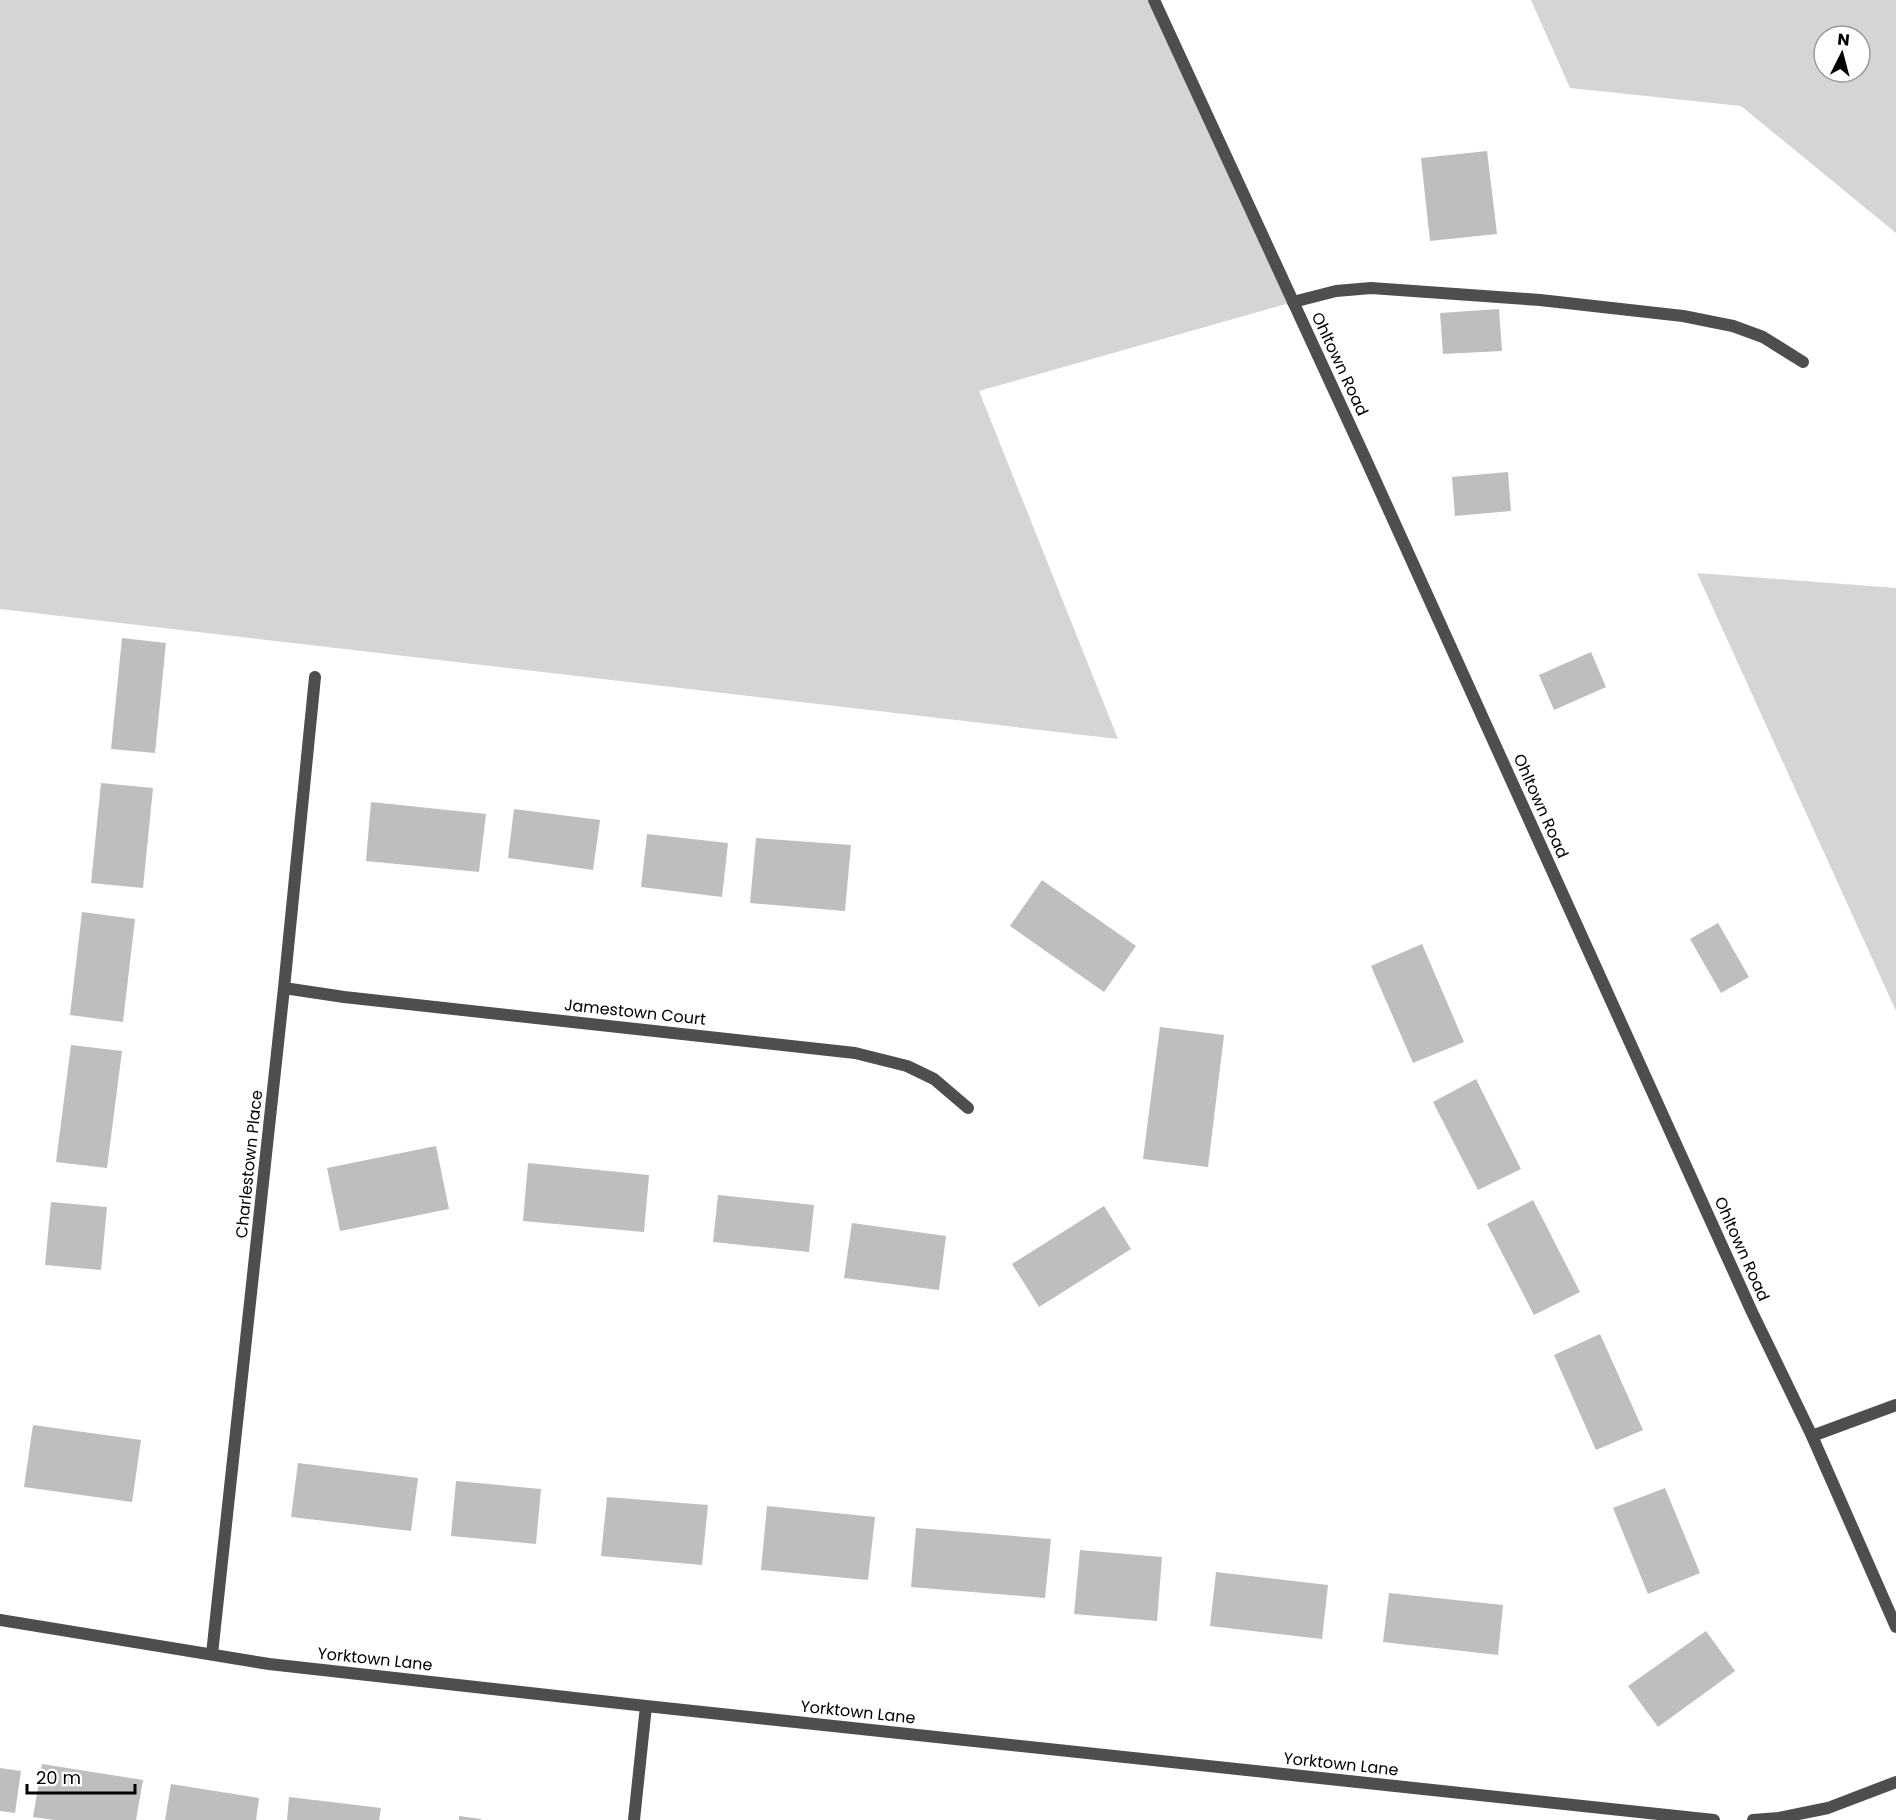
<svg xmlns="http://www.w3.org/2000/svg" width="1896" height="1820" font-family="Poppins,sans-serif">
  <rect width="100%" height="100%" fill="#fff"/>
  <path fill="#d5d5d5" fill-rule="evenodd" d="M0 0H1154L1293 302 979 391 1118 739 0 609Z
    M1531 0H1896V233L1741 106 1570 88ZM1824 36H1860V72H1824Z
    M1697 573 1896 588V1011Z"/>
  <path fill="#bebebe" d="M1487 151 1497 234 1430 241 1421 158Z
    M1499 309 1502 351 1443 354 1440 313Z
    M1508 472 1511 511 1455 516 1452 477Z
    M122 638 166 643 155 753 111 749Z
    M1591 652 1606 687 1554 710 1539 675Z
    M101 783 153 788 143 888 91 883Z
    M371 802 486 814 479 872 366 861Z
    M514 809 600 820 593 870 508 858Z
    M647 834 728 843 722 897 641 887Z
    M756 838 851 845 845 911 750 903Z
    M1042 880 1136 946 1104 992 1010 926Z
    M82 912 135 919 123 1022 70 1015Z
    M1718 923 1749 977 1721 993 1690 939Z
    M1422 944 1464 1042 1413 1063 1371 966Z
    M1160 1027 1224 1035 1208 1167 1143 1159Z
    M71 1045 122 1051 107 1168 56 1162Z
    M1476 1079 1521 1169 1478 1190 1433 1102Z
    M436 1146 449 1209 340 1231 327 1168Z
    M528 1163 649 1175 644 1232 523 1221Z
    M718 1195 814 1205 809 1252 713 1242Z
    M1533 1200 1580 1292 1534 1315 1487 1224Z
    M51 1202 107 1207 101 1270 45 1265Z
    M1104 1206 1131 1249 1039 1307 1012 1264Z
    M852 1223 946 1236 939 1290 844 1278Z
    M1600 1334 1643 1430 1596 1450 1554 1355Z
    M33 1425 141 1440 132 1502 24 1487Z
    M298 1463 418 1478 411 1531 291 1517Z
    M456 1481 541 1489 536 1544 451 1536Z
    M1665 1488 1700 1573 1648 1594 1613 1508Z
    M607 1497 708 1505 702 1565 601 1556Z
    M767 1506 875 1517 868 1580 761 1570Z
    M916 1528 1051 1539 1045 1598 911 1587Z
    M1080 1550 1162 1557 1157 1621 1074 1614Z
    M1216 1572 1328 1585 1322 1639 1210 1626Z
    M1389 1593 1503 1605 1498 1655 1383 1642Z
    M1706 1631 1735 1671 1658 1727 1628 1686Z
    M42 1764 143 1780 136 1820H54L33 1817Z
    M0 1768 21 1771 15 1813 0 1811Z
    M171 1784 259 1798 256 1820H165Z
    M289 1797 381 1808 379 1820H287Z
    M459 1816 481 1819V1820H459Z"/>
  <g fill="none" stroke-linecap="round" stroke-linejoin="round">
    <path stroke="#4e4e4e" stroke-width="12" d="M1293 302 1336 291 1371 288 1540 300 1683 316 1733 326 1763 337 1803 362"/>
    <path stroke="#4e4e4e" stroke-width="12" d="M284 988 344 997 855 1053 907 1066 934 1079 968 1108
      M1812 1436 1896 1405
      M0 1620 269 1664 646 1706 1714 1820
      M212 1654 284 988 315 677
      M634 1820 646 1706
      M1753 1820 1779 1818 1828 1808 1896 1782"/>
    <path stroke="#4e4e4e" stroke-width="12" d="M1154 0 1367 462 1752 1312 1812 1436 1896 1627"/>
  </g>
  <g text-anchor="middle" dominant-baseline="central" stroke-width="4.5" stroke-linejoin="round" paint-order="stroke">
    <g font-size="16" fill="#000" stroke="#fff">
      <text transform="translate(1340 364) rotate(65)">Ohltown Road</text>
      <text transform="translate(1541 806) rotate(66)">Ohltown Road</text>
      <text transform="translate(635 1012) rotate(6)">Jamestown Court</text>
      <text transform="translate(249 1164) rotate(-84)">Charlestown Place</text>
      <text transform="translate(1742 1249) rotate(66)">Ohltown Road</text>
      <text transform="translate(375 1659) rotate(6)">Yorktown Lane</text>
      <text transform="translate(858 1712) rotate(6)">Yorktown Lane</text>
      <text transform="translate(1341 1764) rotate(6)">Yorktown Lane</text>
    </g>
  </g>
  <g transform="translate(1842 54) rotate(6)"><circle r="28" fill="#ffffff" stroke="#999999" stroke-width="1.5"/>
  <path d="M0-4.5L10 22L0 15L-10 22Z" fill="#000000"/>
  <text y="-9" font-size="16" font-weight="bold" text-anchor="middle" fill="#000000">N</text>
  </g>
  <path d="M27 1784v9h108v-9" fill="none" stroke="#000000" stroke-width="3"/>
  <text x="36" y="1784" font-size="18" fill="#000000" stroke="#ffffff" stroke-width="4.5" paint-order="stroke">20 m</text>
</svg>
